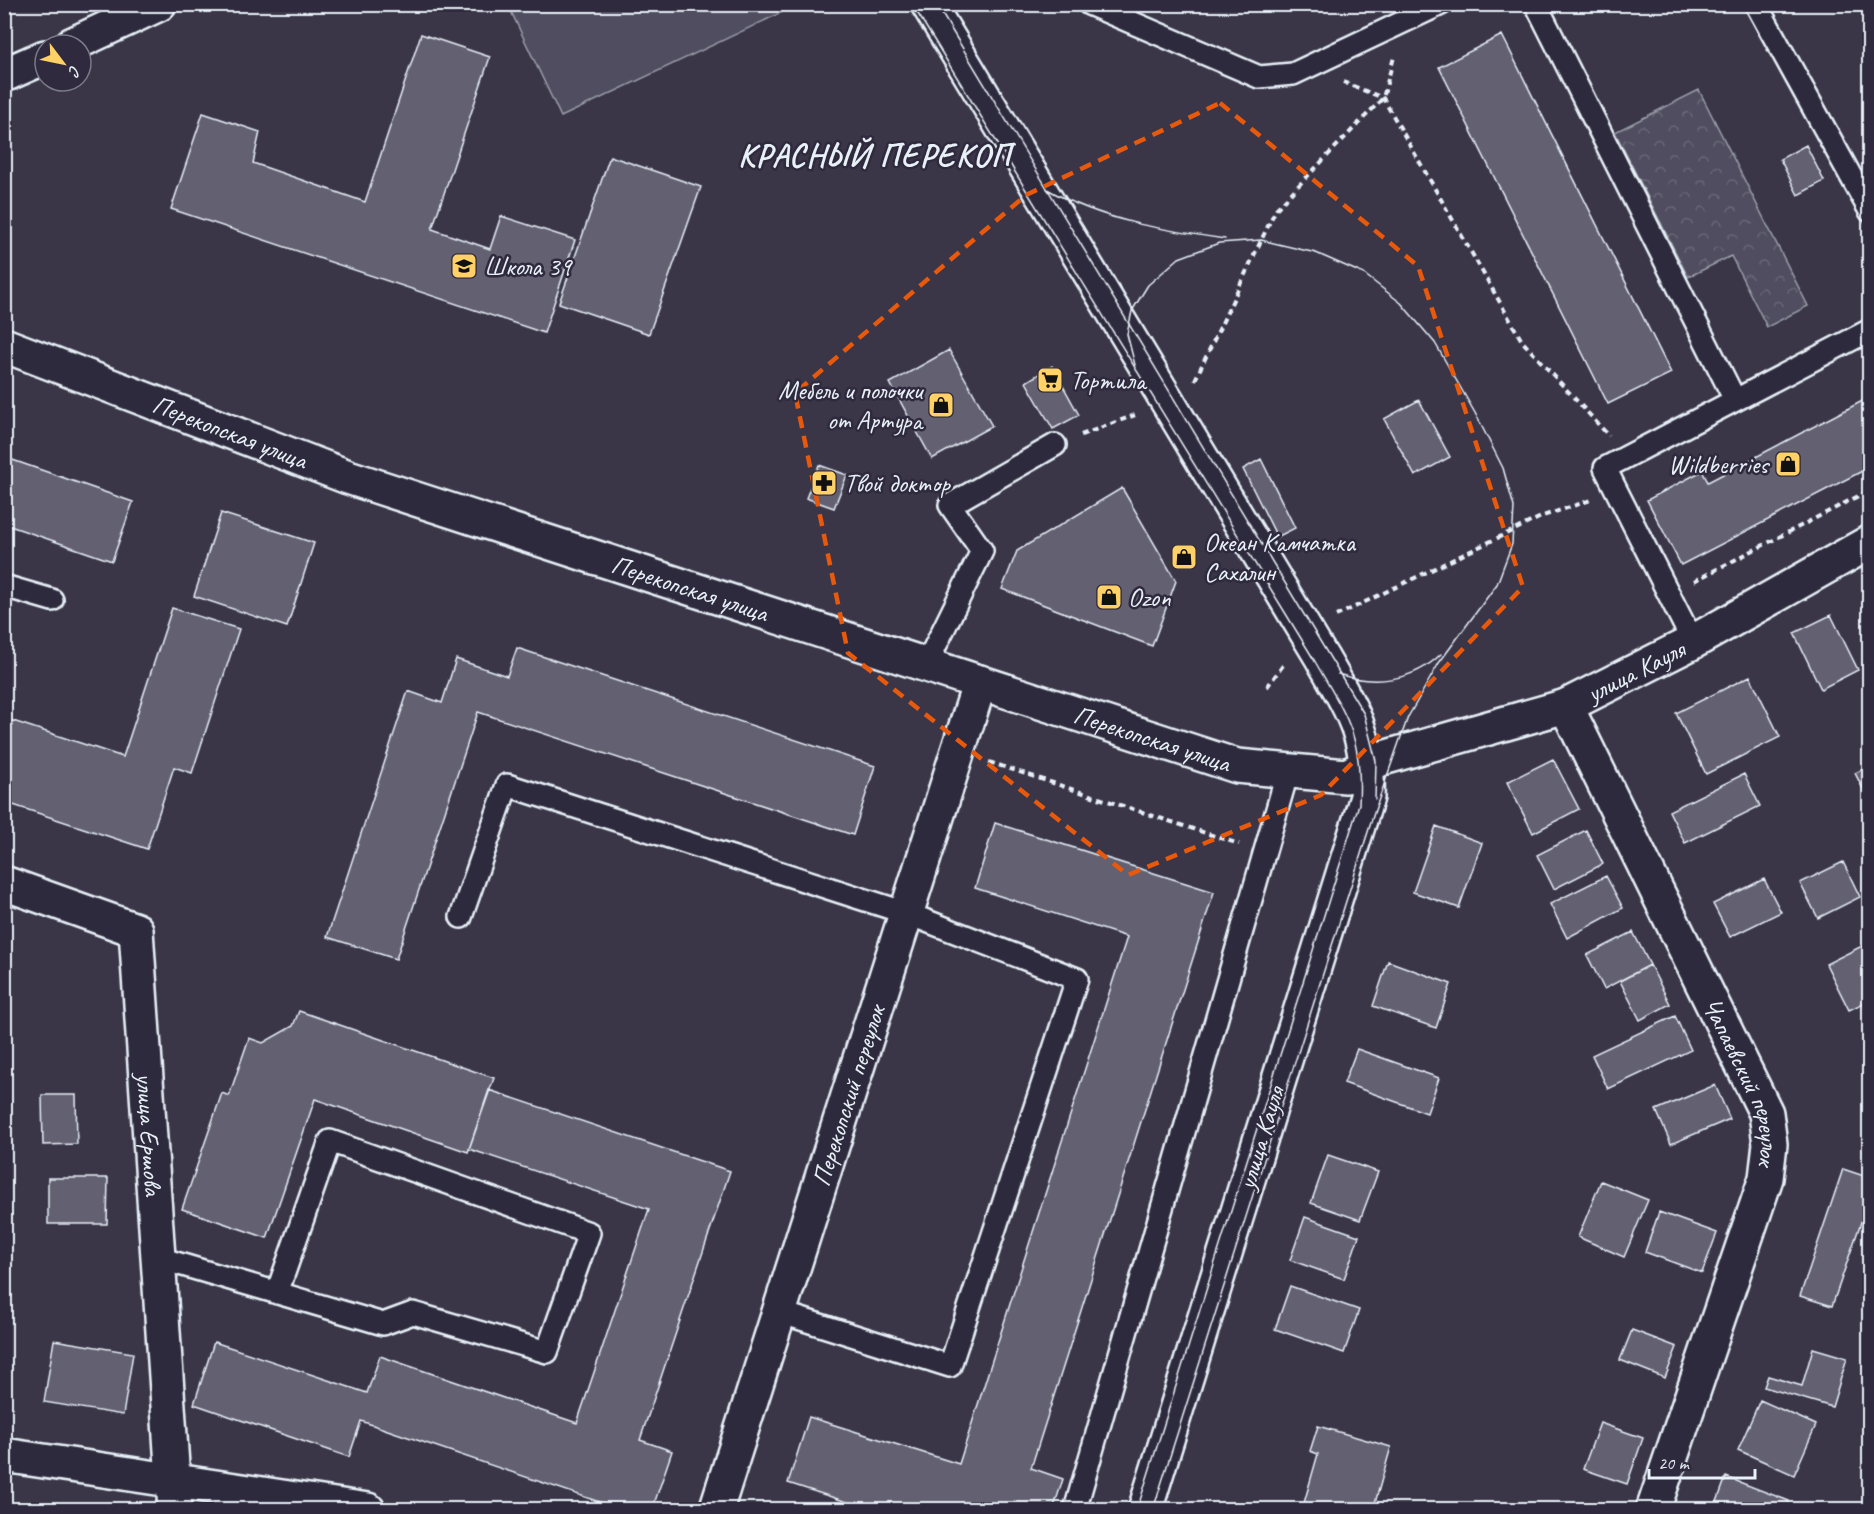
<svg xmlns="http://www.w3.org/2000/svg" width="1874" height="1514" font-family="Caveat,sans-serif">
  <defs>
    <pattern id="forest-crowns" width="20" height="18" patternUnits="userSpaceOnUse" patternTransform="scale(1.5)"><rect width="20" height="18" fill="#504e5f"/><path d="M2 6a3 3 0 1 1 6 0M12 15a3 3 0 1 1 6 0" fill="none" stroke="#696877"/></pattern>
  </defs>
  <rect width="100%" height="100%" fill="#3a3648"/>
  <filter id="ink" filterUnits="userSpaceOnUse"><feTurbulence type="fractalNoise" baseFrequency=".0167" numOctaves="2"/><feDisplacementMap in="SourceGraphic" scale="12" xChannelSelector="R" yChannelSelector="G"/><feConvolveMatrix kernelMatrix="1 2 1 2 8 2 1 2 1" color-interpolation-filters="sRGB"/></filter>
  <g filter="url(#ink)">
    <path fill="url(#forest-crowns)" stroke="#9ca0ac" stroke-width="1.5" d="M1699 90 1808 306 1767 327 1731 256 1688 277 1615 132Z"/>
    <path fill="#504e5f" stroke="#9ca0ac" stroke-width="1.5" d="M789 5 791 8 561 117 508 5Z"/>
    <path fill="#636171" stroke="#e8f1f8" stroke-width="1.5" d="M421 34 490 57 432 229 490 249 501 216 575 240 544 333 171 209 203 113 260 132 253 163 365 202Z
      M1502 35 1671 373 1608 404 1439 67Z
      M1806 145 1824 181 1798 195 1780 159Z
      M610 156 701 187 649 334 559 303Z
      M949 350 992 426 932 459 890 383Z
      M1052 366 1079 415 1053 429 1026 382Z
      M1870 397V467L1681 565 1647 500 1702 471 1708 482Z
      M1419 400 1450 457 1415 476 1384 419Z
      M4 457 133 502 112 561 4 524Z
      M1261 459 1295 528 1277 537 1243 469Z
      M819 465 847 475 834 508 806 498Z
      M1122 488 1176 581 1152 646 1002 589 1017 551Z
      M221 513 314 543 287 627 194 596Z
      M172 608 239 629 192 773 174 767 147 849 4 802V718L123 757Z
      M1831 615 1858 670 1821 689 1794 633Z
      M517 648 875 766 853 835 478 712 396 959 327 937 408 691 442 703 456 659 507 676Z
      M1750 676 1780 737 1706 774 1676 713Z
      M1553 759 1579 809 1533 833 1507 782Z
      M1870 766V803L1855 773Z
      M1744 774 1760 806 1685 843 1669 811Z
      M995 823 1214 892 1031 1468 1063 1479 1053 1510H872L788 1483 809 1417 959 1464 1127 937 975 888Z
      M1436 826 1482 843 1459 908 1413 892Z
      M1586 830 1603 864 1554 889 1537 855Z
      M1843 862 1860 897 1818 918 1800 883Z
      M1606 876 1623 908 1567 938 1550 904Z
      M1764 879 1781 912 1730 937 1713 904Z
      M1633 932 1650 965 1604 989 1587 955Z
      M1870 942V1000L1849 1010 1826 964Z
      M1388 961 1451 984 1436 1028 1373 1006Z
      M1650 965 1670 1004 1640 1020 1620 981Z
      M299 1011 494 1078 468 1152 315 1099 267 1238 182 1209 222 1093 229 1096 249 1038 263 1043 293 1026Z
      M1675 1016 1691 1050 1608 1089 1592 1055Z
      M1357 1049 1439 1078 1427 1113 1344 1083Z
      M1715 1085 1730 1119 1671 1144 1656 1110Z
      M489 1090 730 1171 640 1440 672 1451 652 1510H623L361 1421 349 1457 194 1404 214 1342 367 1393 380 1356 577 1423 649 1209 469 1149Z
      M42 1095H76L77 1144 43 1145Z
      M1328 1155 1378 1172 1360 1220 1311 1203Z
      M1843 1169 1870 1178V1196L1832 1306 1800 1296Z
      M48 1178H108L107 1224H48Z
      M1601 1181 1648 1200 1624 1257 1578 1237Z
      M1659 1212 1717 1233 1702 1273 1645 1252Z
      M1305 1217 1359 1236 1344 1279 1290 1260Z
      M1290 1286 1359 1310 1344 1353 1275 1329Z
      M1632 1330 1677 1347 1665 1378 1620 1360Z
      M54 1340 133 1353 123 1415 44 1402Z
      M1813 1348 1847 1358 1832 1407 1764 1387 1768 1376 1802 1386Z
      M1760 1400 1816 1425 1794 1475 1738 1450Z
      M1600 1423 1643 1438 1627 1484 1583 1469Z
      M1318 1426 1391 1447 1373 1510H1302L1318 1454 1310 1451Z
      M1726 1477 1789 1501 1786 1510H1714Z"/>
    <g fill="none" stroke-linecap="round" stroke-linejoin="round">
      <g stroke="#e8f1f8" stroke-width="26">
        <path id="lane" d="M1089 4 1259 77 1293 74 1441 4
          M1536 4 1735 400
          M1756 4 1870 211
          M4 586 52 600
          M1693 642 1605 468 1870 330
          M926 665 982 551 950 505 1055 445
          M461 917 507 785 906 913 1077 979 950 1366 779 1312
          M159 1258 383 1324 413 1313 547 1352 589 1233 330 1141 277 1293
          M1075 1510 1288 771"/>
      </g>
      <g stroke="#e8f1f8" stroke-width="38">
        <g id="street">
          <path d="M928 4 1322 658C1351 709 1370 735 1367 797L1145 1510"/>
          <path d="M71 45 159 4"/>
          <path d="M4 75 45 57"/>
          <path id="s1" d="M4 345 348 477 1237 766 1346 776 1383 758 1566 706 1693 642 1870 542"/>
          <path id="s2" d="M1566 706 1766 1113 1770 1144 1766 1178 1653 1510"/>
          <path id="s3" d="M4 883 136 930 175 1510"/>
          <path d="M4 1455 368 1510"/>
          <path id="s4" d="M716 1510 980 682"/>
        </g>
      </g>
      <path stroke="#e8f1f8" stroke-width="4" stroke-dasharray="6 4.5" stroke-linecap="butt" d="M1343 82 1383 98 1522 341 1609 436
        M1195 380 1276 209 1383 98 1394 57
        M1081 435 1135 415
        M1694 581 1870 490
        M1336 616 1543 516 1591 500
        M1267 687 1284 664
        M989 762 1239 844"/>
      <use href="#lane" stroke="#2f2a3d" stroke-width="21"/>
      <use href="#street" stroke="#2f2a3d" stroke-width="33"/>
      <path stroke="#e8f1f8" stroke-width="1.5" d="M912 4 1313 658C1346 716 1363 734 1359 804L1137 1510
        M936 4 1364 714 1376 761 1375 799
        M1047 189C1102 221 1163 230 1225 239
        M1135 365 1127 334 1132 311 1148 285 1179 258 1219 243 1261 240 1316 253 1364 274 1401 303 1435 343 1475 413 1503 468 1514 507 1512 544 1497 584 1439 663 1408 717 1374 813 1153 1510
        M1338 674C1374 686 1414 681 1441 654"/>
    </g>
  </g>
  <path fill="none" stroke="#e8590c" stroke-width="4.5" stroke-dasharray="12 8" stroke-linejoin="round" d="M1220 103 1418 266 1523 587 1321 795 1128 875 848 653 795 393 1026 195Z"/>
  <defs>
    <g id="school-square" transform="scale(1.35)"><rect x="-9" y="-9" width="18" height="18" rx="4" fill="#ffd166" stroke="#2f2a3d"/><path d="M0-5L7-2L0 1L-7-2ZM-4 1L0 2.5L4 1V4Q0 6-4 4Z" fill="#111"/></g>
    <g id="supermarket-square" transform="scale(1.35)"><rect x="-9" y="-9" width="18" height="18" rx="4" fill="#ffd166" stroke="#2f2a3d"/><path d="M-6-5.5h2.5l.6 2H6L4.5 2H-2.5L-4.4-4H-6ZM-1.5 3.2a1.3 1.3 0 1 0 .1 0ZM3 3.2a1.3 1.3 0 1 0 .1 0Z" fill="#111"/></g>
    <g id="shop-square" transform="scale(1.35)"><rect x="-9" y="-9" width="18" height="18" rx="4" fill="#ffd166" stroke="#2f2a3d"/><path d="M-5-2.5h2.3a2.7 3.5 0 0 1 5.4 0H5L5.5 6h-11ZM-1.5-2.5h3a1.5 2.3 0 0 0-3 0Z" fill="#111"/></g>
    <g id="pharmacy-square" transform="scale(1.35)"><rect x="-9" y="-9" width="18" height="18" rx="4" fill="#ffd166" stroke="#2f2a3d"/><path d="M-2-6h4v4h4v4h-4v4h-4v-4h-4v-4h4Z" fill="#111"/></g>
  </defs>
  <g fill-rule="evenodd">
    <use href="#school-square" x="464" y="266"/>
    <use href="#supermarket-square" x="1050" y="380"/>
    <use href="#shop-square" x="941" y="405"/>
    <use href="#shop-square" x="1788" y="464"/>
    <use href="#pharmacy-square" x="824" y="483"/>
    <use href="#shop-square" x="1184" y="557"/>
    <use href="#shop-square" x="1109" y="597"/>
  </g>
  <g text-anchor="middle" dominant-baseline="central" stroke-width="5" stroke-linejoin="round" paint-order="stroke">
    <g font-size="26" fill="#e8f1f8" stroke="#2f2a3d" text-anchor="start">
      <text x="484" y="266">Школа 39</text>
      <text x="1070" y="380">Тортила</text>
      <text x="922" y="390" text-anchor="end">Мебель и полочки<tspan x="922" dy="30">от Артура</tspan></text>
      <text x="1768" y="464" text-anchor="end">Wildberries</text>
      <text x="844" y="483">Твой доктор</text>
      <text x="1204" y="542">Океан Камчатка<tspan x="1204" dy="30">Сахалин</tspan></text>
      <text x="1128" y="597">Ozon</text>
    </g>
    <g font-size="26" fill="#e8f1f8" stroke="#2f2a3d">
      <text stroke="none"><textPath href="#s1" startOffset="242">Перекопская улица</textPath></text>
      <text stroke="none"><textPath href="#s1" startOffset="728">Перекопская улица</textPath></text>
      <text stroke="none"><textPath href="#s1" startOffset="1722">улица Кауля</textPath></text>
      <text stroke="none"><textPath href="#s1" startOffset="1214">Перекопская улица</textPath></text>
      <text stroke="none"><textPath href="#s2" startOffset="417">Чапаевский переулок</textPath></text>
      <text stroke="none"><textPath href="#s4" startOffset="435">Перекопский переулок</textPath></text>
      <text stroke="none"><textPath href="#s3" startOffset="345">улица Ершова</textPath></text>
      <text transform="translate(1261 1138) rotate(-73)">улица Кауля</text>
    </g>
    <g font-size="32" font-weight="bold" letter-spacing="1.5" fill="#e8f1f8" stroke="#2f2a3d">
      <text x="875" y="155">КРАСНЫЙ ПЕРЕКОП</text>
    </g>
  </g>
  <rect width="1874" height="1514" fill="none" stroke="#2f2a3d" stroke-width="24"/>
  <rect x="12" y="12" width="1850" height="1490" fill="none" stroke="#e8f1f8" stroke-width="2" filter="url(#ink)"/>
  <g transform="translate(63 63) rotate(122)"><circle r="28" fill="#2f2a3d" stroke="#797a88" stroke-width="1.5"/>
  <path d="M0-4.5L10 22L0 15L-10 22Z" fill="#ffd166"/>
  <text y="-9" font-size="16" font-weight="bold" text-anchor="middle" fill="#e8f1f8">С</text>
  </g>
  <path d="M1649 1469v9h106v-9" fill="none" stroke="#e8f1f8" stroke-width="3"/>
  <text x="1658" y="1469" font-size="18" fill="#e8f1f8" stroke="#2f2a3d" stroke-width="4.5" paint-order="stroke">20 m</text>
</svg>
